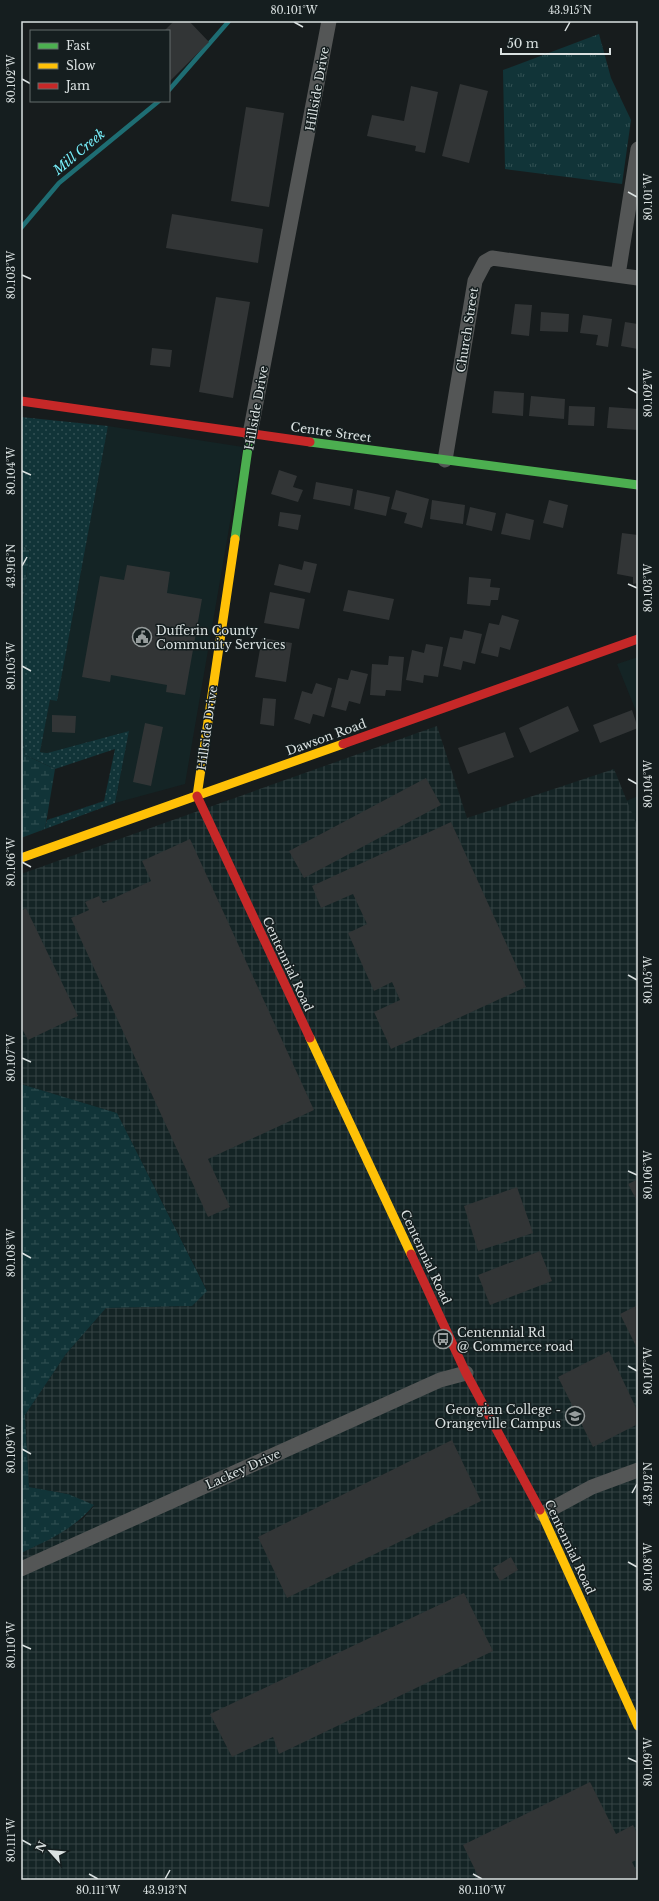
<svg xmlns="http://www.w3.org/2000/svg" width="659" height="1901" font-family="'Libre Baskerville',serif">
  <defs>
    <pattern id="industrial-grid" width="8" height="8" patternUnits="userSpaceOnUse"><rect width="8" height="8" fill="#142425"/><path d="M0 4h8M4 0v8" fill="none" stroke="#364444"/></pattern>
    <pattern id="grass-dots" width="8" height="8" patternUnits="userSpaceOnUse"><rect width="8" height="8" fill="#113438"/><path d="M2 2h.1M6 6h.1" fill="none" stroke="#335154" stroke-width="1.8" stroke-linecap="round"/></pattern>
    <pattern id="wetland-marsh" width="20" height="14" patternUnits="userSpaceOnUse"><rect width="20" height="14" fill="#113438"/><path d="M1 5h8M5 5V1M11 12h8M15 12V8" fill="none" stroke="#335154"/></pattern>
    <pattern id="park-tufts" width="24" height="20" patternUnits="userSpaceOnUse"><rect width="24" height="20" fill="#113438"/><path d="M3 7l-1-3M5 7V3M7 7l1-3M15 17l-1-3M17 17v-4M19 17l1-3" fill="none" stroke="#335154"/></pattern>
  </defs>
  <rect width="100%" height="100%" fill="#171c1d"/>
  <path fill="#142425" d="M108 426 243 447 185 784 115 803 129 731 47 753 40 752 50 700 57 701Z
    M638 657V716L617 664Z
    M638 796V828L626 801Z"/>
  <path fill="url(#industrial-grid)" d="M437 726 467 818 614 769 638 828V1880H21V1553L51 1538 83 1519 94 1506 68 1494 29 1487 25 1415 66 1354 106 1308 192 1306 207 1290 117 1113 21 1084V874Z"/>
  <path fill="url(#grass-dots)" d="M21 417 108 426 57 701 50 700 40 752 47 753 129 731 115 803 45 829 47 820 104 801 115 749 55 769 25 755 21 725V612L30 551 21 544Z"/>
  <path fill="url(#wetland-marsh)" d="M21 544 30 551 21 612Z
    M21 725 25 755 55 769 45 829 21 838Z
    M21 1084 117 1113 207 1291 192 1306 106 1308 66 1354 25 1415 29 1487 68 1494 94 1505C74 1529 49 1540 21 1553Z"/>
  <path fill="url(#park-tufts)" d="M599 34 611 78 631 120 622 184 505 169 503 70Z"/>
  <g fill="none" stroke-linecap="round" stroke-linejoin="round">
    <path stroke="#1e6d73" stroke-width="4.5" d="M169 90 229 21
      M21 228 59 183 159 101"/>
  </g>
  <path fill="#323536" d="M174 21H189L209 42 169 82V31H164Z
    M460 84 488 91 469 163 442 156Z
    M411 86 438 92 425 153 415 151 416 146 367 136 372 115 404 121Z
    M246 107 284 113 269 207 231 201Z
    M172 214 263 229 258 263 166 248Z
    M216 297 250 302 233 398 199 392Z
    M515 304 532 305 529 336 511 334Z
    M541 312 569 314 568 332 540 331Z
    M583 315 612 319 608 347 596 345 598 335 580 333Z
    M625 322 638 324V349L621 346Z
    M152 348 172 350 170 367 150 365Z
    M494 391 524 393 523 416 492 413Z
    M531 396 565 399 564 419 529 416Z
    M569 406 595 407 594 426 568 425Z
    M609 407 638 409V430L607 428Z
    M279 470 297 476 293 487 303 490 298 502 271 494Z
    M316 482 353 489 350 506 313 499Z
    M357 490 390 497 386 516 354 509Z
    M396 490 429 499 422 528 404 523 407 513 391 509Z
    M432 500 465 505 463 524 430 519Z
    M549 500 568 505 563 528 543 523Z
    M470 507 496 513 492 531 466 525Z
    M280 512 301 515 298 530 278 526Z
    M506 513 534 520 530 540 501 534Z
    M622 533 638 535V583L633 584V577L617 574Z
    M304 561 317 564 310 593 274 585 279 564 302 570Z
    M127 565 170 572 167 593 202 599 185 695 166 692 167 685 111 675 110 682 82 677 100 576 124 580Z
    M469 577 491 579 490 587 500 588 498 600H491L490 606 467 604Z
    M348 590 394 599 389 620 343 611Z
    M270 592 305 599 299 629 264 623Z
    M502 615 519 620 510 650 500 647 498 657 481 653 489 623 499 625Z
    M464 630 482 634 475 664 463 661 461 670 443 666 450 637 462 639Z
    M262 638 292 643 286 682 255 677Z
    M426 644 443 647 438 677 424 675 423 683 406 680 412 650 424 653Z
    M389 656 404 657 401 691 386 690 385 696 370 695 372 664 388 665Z
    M351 670 368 674 360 704 349 701 346 711 331 707 338 678 348 680Z
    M316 683 332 688 324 717 313 714 310 724 294 719 302 691 312 694Z
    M263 698 276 699 274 726 260 724Z
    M568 706 579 731 530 753 519 728Z
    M632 710 638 728 600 743 593 725Z
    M52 715 76 716 75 733 52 732Z
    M145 723 163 727 151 786 133 782Z
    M505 732 514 757 468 774 458 748Z
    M426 778 441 805 304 878 289 851Z
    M451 822 526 987 391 1049 374 1012 400 1000 392 982 374 991 348 933 367 924 353 894 321 908 312 886Z
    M190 839 314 1110 208 1159 230 1207 208 1217 71 918 89 910 85 902 99 896 103 903 151 881 142 861Z
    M26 908 78 1016 28 1040 21 1027V911Z
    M638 1179V1203L628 1184Z
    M517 1187 533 1233 478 1251 464 1206Z
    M540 1251 552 1281 490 1305 478 1275Z
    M638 1305V1350L620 1314Z
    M609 1351 638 1412V1424L593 1447 558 1377Z
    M452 1440 481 1501 287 1598 258 1537Z
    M511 1557 518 1570 500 1581 493 1568Z
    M464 1593 493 1651 279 1754 273 1737 232 1757 210 1714Z
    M590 1782 616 1834 633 1825 638 1835V1859L632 1862 638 1874V1880H480L463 1845Z"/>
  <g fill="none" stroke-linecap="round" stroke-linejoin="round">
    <path stroke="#545656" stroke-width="15" d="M618 275 638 149
      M250 434 329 21
      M445 460 475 281 485 262 492 258 638 278
      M542 1514 592 1487 638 1470
      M21 1569 440 1380 466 1373"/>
    <path stroke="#4caf50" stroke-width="9" d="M310 442 638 485
      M235 539 250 434"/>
    <path stroke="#ffc107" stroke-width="9" d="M197 796 235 539
      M21 858 343 744
      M310 1038 411 1254
      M540 1510 638 1726"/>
    <path stroke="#c62828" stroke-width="9" d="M21 401 310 442
      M343 744 638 639
      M197 796 310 1038
      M411 1254 466 1373 540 1510"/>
  </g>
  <path fill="none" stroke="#dae1e1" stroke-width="1.5" d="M294 22 303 27M565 31 570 22M22 79 31 84M628 192 637 197M22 275 31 279M628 388 637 393M22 471 31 475M22 566 27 557M628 584 637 588M22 666 31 671M628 779 637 784M22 862 31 867M628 975 637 980M22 1058 31 1062M628 1171 637 1175M22 1253 31 1258M628 1366 637 1371M22 1449 31 1454M632 1493 637 1484M628 1562 637 1567M22 1645 31 1649M628 1758 637 1762M22 1840 31 1845M89 1874 98 1879M473 1874 482 1879M165 1879 170 1870"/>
  <defs>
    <g id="civic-ring" transform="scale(1)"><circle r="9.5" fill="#151e1f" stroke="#969c9c" stroke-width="1.5"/><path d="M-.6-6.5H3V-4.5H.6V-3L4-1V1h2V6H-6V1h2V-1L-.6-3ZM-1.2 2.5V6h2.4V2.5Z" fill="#969c9c"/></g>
    <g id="bus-ring" transform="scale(1)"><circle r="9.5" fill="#151e1f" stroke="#969c9c" stroke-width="1.5"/><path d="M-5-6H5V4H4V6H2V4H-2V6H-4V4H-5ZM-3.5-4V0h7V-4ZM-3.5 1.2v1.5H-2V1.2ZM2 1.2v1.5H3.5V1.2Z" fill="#969c9c"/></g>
    <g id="university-ring" transform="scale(1)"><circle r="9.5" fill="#151e1f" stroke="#969c9c" stroke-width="1.5"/><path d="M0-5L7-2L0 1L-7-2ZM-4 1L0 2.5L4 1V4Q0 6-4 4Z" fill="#969c9c"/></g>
  </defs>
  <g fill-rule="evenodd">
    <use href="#civic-ring" x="142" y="637"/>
    <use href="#bus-ring" x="443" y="1339"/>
    <use href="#university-ring" x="575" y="1416"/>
  </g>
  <g text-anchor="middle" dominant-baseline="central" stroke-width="3" stroke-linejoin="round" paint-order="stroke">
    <g font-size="12" fill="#dae1e1" stroke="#151e1f">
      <text transform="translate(317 89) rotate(-80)">Hillside Drive</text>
      <text transform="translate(467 330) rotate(-81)">Church Street</text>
      <text transform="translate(256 408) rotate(-80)">Hillside Drive</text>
      <text transform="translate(331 432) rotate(8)">Centre Street</text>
      <text transform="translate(207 728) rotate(-82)">Hillside Drive</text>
      <text transform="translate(326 737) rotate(-20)">Dawson Road</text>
      <text transform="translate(288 964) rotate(65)">Centennial Road</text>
      <text transform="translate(426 1257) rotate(65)">Centennial Road</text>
      <text transform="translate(243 1469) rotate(-24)">Lackey Drive</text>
      <text transform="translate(570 1547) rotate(65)">Centennial Road</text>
    </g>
    <g font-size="12" fill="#dae1e1" stroke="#151e1f" text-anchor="start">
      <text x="156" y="630">Dufferin County<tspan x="156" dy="14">Community Services</tspan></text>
      <text x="457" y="1332">Centennial Rd<tspan x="457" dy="14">@ Commerce road</tspan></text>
      <text x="561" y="1409" text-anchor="end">Georgian College -<tspan x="561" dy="14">Orangeville Campus</tspan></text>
    </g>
    <g font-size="13" font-style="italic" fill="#79f0fc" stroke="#151e1f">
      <text transform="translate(79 152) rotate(-40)">Mill Creek</text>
    </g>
  </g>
  <rect width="659" height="1901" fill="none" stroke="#151e1f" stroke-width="44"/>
  <rect x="30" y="30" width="140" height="72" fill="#151e1f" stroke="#646c6d"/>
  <rect x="38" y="43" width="20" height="6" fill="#4caf50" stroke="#646c6d"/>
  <text x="66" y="50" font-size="12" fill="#dae1e1">Fast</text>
  <rect x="38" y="63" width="20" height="6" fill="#ffc107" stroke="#646c6d"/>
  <text x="66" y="70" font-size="12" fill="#dae1e1">Slow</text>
  <rect x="38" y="83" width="20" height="6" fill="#c62828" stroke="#646c6d"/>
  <text x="66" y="90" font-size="12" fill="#dae1e1">Jam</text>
  <g transform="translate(50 1851) rotate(297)" stroke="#151e1f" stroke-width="3" paint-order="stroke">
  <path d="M0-3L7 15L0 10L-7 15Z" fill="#dae1e1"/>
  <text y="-6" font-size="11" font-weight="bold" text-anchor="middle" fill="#dae1e1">N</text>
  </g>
  <path d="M501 48v6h109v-6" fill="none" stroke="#dae1e1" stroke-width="2"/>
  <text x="507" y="48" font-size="12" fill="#dae1e1" stroke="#151e1f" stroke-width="3" paint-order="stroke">50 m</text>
  <rect x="22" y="22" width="615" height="1857" fill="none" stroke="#dae1e1" stroke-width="1.5"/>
  <g font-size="10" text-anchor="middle" fill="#dae1e1">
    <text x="294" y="14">80.101°W</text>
    <text x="570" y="14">43.915°N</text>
    <text transform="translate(11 79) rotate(-90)" y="4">80.102°W</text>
    <text transform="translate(648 197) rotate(-90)" y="4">80.101°W</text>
    <text transform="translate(11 275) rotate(-90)" y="4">80.103°W</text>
    <text transform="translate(648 393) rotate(-90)" y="4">80.102°W</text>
    <text transform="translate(11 471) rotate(-90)" y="4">80.104°W</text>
    <text transform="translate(11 566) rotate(-90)" y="4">43.916°N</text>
    <text transform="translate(648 588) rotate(-90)" y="4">80.103°W</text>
    <text transform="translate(11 666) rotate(-90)" y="4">80.105°W</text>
    <text transform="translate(648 784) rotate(-90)" y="4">80.104°W</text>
    <text transform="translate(11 862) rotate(-90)" y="4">80.106°W</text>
    <text transform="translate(648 980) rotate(-90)" y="4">80.105°W</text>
    <text transform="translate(11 1058) rotate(-90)" y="4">80.107°W</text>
    <text transform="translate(648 1175) rotate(-90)" y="4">80.106°W</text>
    <text transform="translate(11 1253) rotate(-90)" y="4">80.108°W</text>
    <text transform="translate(648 1371) rotate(-90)" y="4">80.107°W</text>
    <text transform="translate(11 1449) rotate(-90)" y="4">80.109°W</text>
    <text transform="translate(648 1484) rotate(-90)" y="4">43.912°N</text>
    <text transform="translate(648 1567) rotate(-90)" y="4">80.108°W</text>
    <text transform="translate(11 1645) rotate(-90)" y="4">80.110°W</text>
    <text transform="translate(648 1762) rotate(-90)" y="4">80.109°W</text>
    <text transform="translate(11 1840) rotate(-90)" y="4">80.111°W</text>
    <text x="98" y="1894">80.111°W</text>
    <text x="165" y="1894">43.913°N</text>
    <text x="482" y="1894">80.110°W</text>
  </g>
</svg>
